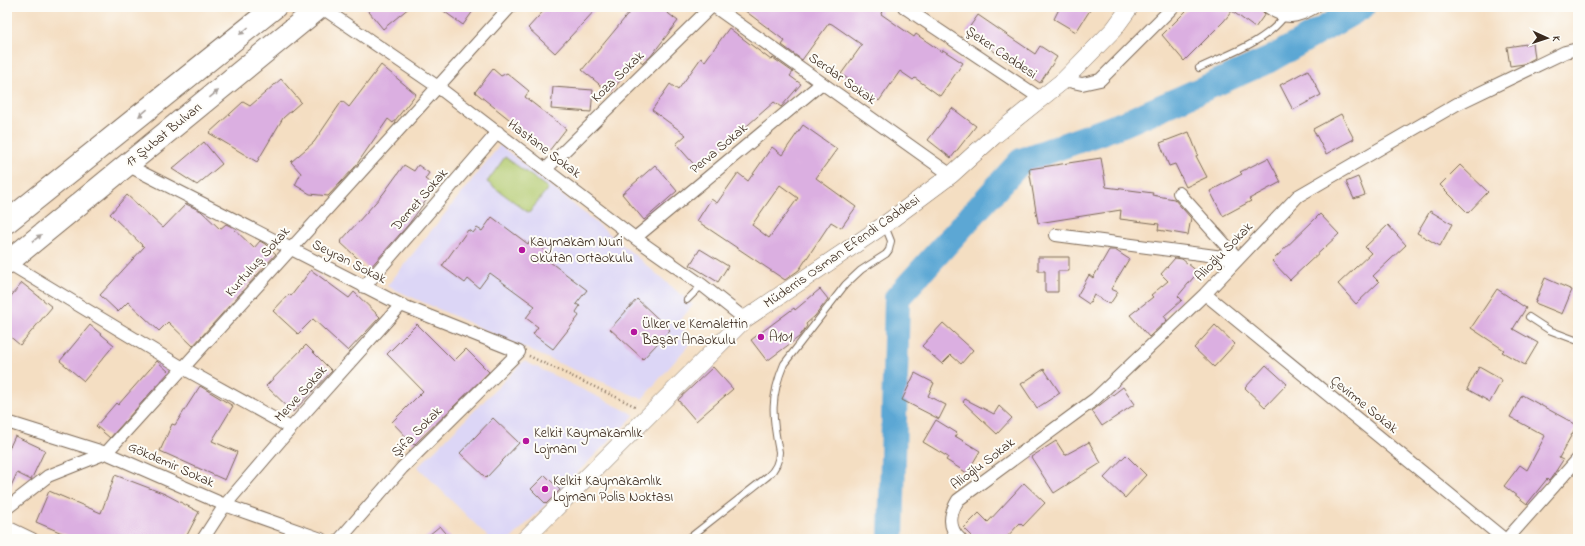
<svg xmlns="http://www.w3.org/2000/svg" width="1585" height="546" font-family="'Indie Flower',sans-serif">
  <rect width="100%" height="100%" fill="#fdfcf7"/>
  <filter id="ink" filterUnits="userSpaceOnUse"><feTurbulence type="fractalNoise" baseFrequency=".025" numOctaves="2"/><feDisplacementMap in="SourceGraphic" scale="8" xChannelSelector="R" yChannelSelector="G"/><feConvolveMatrix kernelMatrix="1 2 1 2 8 2 1 2 1" color-interpolation-filters="sRGB"/></filter>
  <filter id="wash" filterUnits="userSpaceOnUse"><feTurbulence type="fractalNoise" baseFrequency=".012" numOctaves="4" result="noise"/><feDisplacementMap in="SourceGraphic" scale="16" xChannelSelector="R" yChannelSelector="G"/><feGaussianBlur stdDeviation="0.9" result="paint"/><feColorMatrix in="noise" values="0 0 0 0 0 0 0 0 0 0 0 0 0 0 0 0 0 1.4 0 .05"/><feComposite in="paint" operator="in"/></filter>
  <g filter="url(#wash)">
    <rect width="100%" height="100%" fill="#f4dec2"/>
    <path fill="#dcd6f6" d="M500 145 616 239 693 305 677 324 694 339 642 399 556 362 387 286Z
      M524 361 635 415 511 539H490L418 467Z"/>
    <path fill="#b2ca6f" stroke="#767a46" d="M505 157 548 188 529 213 487 182Z"/>
    <g fill="none" stroke-linecap="round" stroke-linejoin="round">
      <path stroke="#5ba7d4" stroke-width="26" d="M891 539 897 298 1021 161 1123 124 1269 60 1362 7"/>
    </g>
    <g id="blocks">
      <path fill="#dbafe1" fill-rule="evenodd" d="M365 7H410L383 29Z
        M438 7H476L463 25Z
        M547 7H598L555 53 528 28Z
        M634 7H660L678 21 651 56 643 63 638 59 610 93 582 70Z
        M740 7H876L882 11 881 14 914 37 916 34 942 52 943 50 963 63 940 96 915 78 913 80 900 71 879 101 841 74 862 45 832 24 829 23 802 60 782 45 785 41Z
        M1060 7H1092L1076 32 1054 19Z
        M1190 7H1261L1262 11 1265 14 1255 28 1232 11 1224 21 1184 61 1162 35Z
        M978 15 1035 54 1040 46 1057 57 1040 83 966 32Z
        M729 28 771 60 773 58 793 72 790 76 801 84 781 107 774 102 698 169 676 144 686 135 652 110 670 84 678 90 701 58 705 61Z
        M1533 43 1535 58 1524 64 1510 66 1507 47Z
        M381 65 416 94 393 123 388 119 355 167 328 196 310 194 295 185 301 173 291 162 314 142 342 101 349 107Z
        M493 69 501 76 507 73 529 91 525 97 566 129 549 151 475 92Z
        M1308 70 1321 95 1293 110 1280 85Z
        M281 79 301 102 283 118 257 162 209 133 243 102 250 106Z
        M553 87 593 90 591 112 551 109Z
        M952 108 976 126 951 158 928 140Z
        M1341 114 1354 139 1326 154 1313 129Z
        M803 125 837 149 816 178 856 207 841 228 831 222 799 270 785 280 697 221 711 199 717 203 738 173 748 181 772 147 782 155ZM780 185 798 198 769 238 752 225Z
        M1189 132 1198 155 1196 156 1207 177 1186 187 1175 164 1169 166 1160 143Z
        M204 142 222 164 197 185 172 169Z
        M1101 158 1106 187 1153 193 1152 195 1174 199 1191 218 1188 235 1158 230 1159 224 1120 219 1121 210 1038 223 1029 169Z
        M1268 158 1281 182 1249 199 1251 201 1223 216 1210 191 1242 174 1240 172Z
        M404 165 414 171 418 165 429 173 425 179 436 187 408 225 369 269 340 242 383 194Z
        M655 165 677 191 644 220 622 194Z
        M1460 165 1488 192 1468 213 1440 185Z
        M1358 177 1365 195 1354 199 1346 182Z
        M127 195 163 228 186 204 201 211 220 229 226 224 232 227 254 248 260 241 265 244 276 254 193 346 168 322 159 331 128 302 118 312 100 295 144 247 110 214Z
        M1430 211 1452 224 1440 246 1417 233Z
        M1320 214 1339 234 1290 280 1272 261Z
        M492 217 528 244 531 240 553 257 550 262 587 290 576 304 580 306 576 312 579 316 553 349 533 334 538 327 526 318 535 306 490 273 479 288 468 279 465 283 442 266 468 230 473 233 477 228 482 231Z
        M1388 225 1406 245 1373 276 1379 282 1356 304 1338 284 1371 253 1365 247Z
        M700 249 728 266 718 282 690 265Z
        M1109 250H1115L1129 259 1111 289 1118 292 1110 304 1094 295 1089 304 1077 296 1089 275 1093 278Z
        M1038 257H1069V271H1058V292H1045V271H1038Z
        M1175 258 1182 259 1198 272 1178 296 1182 300 1164 316 1167 320 1149 337 1130 315 1153 297 1151 295 1168 281 1161 274Z
        M311 270 349 298 354 292 380 317 348 351 313 319 298 334 273 311 289 294 291 296Z
        M1545 278 1572 290 1562 314 1535 303Z
        M22 283 52 307 20 345 7 334V301Z
        M820 289 828 299 815 316 806 324 807 326 799 337 767 361 751 340 794 308 795 310Z
        M1497 289 1526 308 1513 329 1538 343 1525 365 1502 352 1504 350 1471 328Z
        M637 299 670 330 643 359 610 329Z
        M943 323 973 350 961 364 951 355 942 364 922 346Z
        M417 324 454 361 466 349 489 372 414 445 392 422 423 391 387 354Z
        M90 325 114 345 84 381 60 361Z
        M1215 325 1235 344 1214 367 1194 348Z
        M306 345 332 371 293 412 266 386Z
        M157 361 169 372 110 438 96 426 116 403 118 405Z
        M1266 365 1287 384 1265 407 1245 388Z
        M713 367 733 389 696 421 678 400Z
        M1479 367 1502 380 1490 402 1467 389Z
        M1044 369 1060 393 1037 408 1021 384Z
        M915 373 934 383 928 396 946 405 939 419 902 400Z
        M200 386 233 406 212 441 237 452 225 480 160 451 172 424 175 425Z
        M1123 387 1135 404 1102 426 1092 411Z
        M1522 395 1577 425 1559 458 1563 460 1554 474 1549 481 1547 479 1527 504 1504 486 1520 465 1527 470 1545 436 1510 417Z
        M965 399 994 414 999 406 1012 418 997 434 963 402Z
        M493 418 519 443 486 478 460 453Z
        M936 420 957 433 955 436 980 451 967 473 946 460 948 457 923 442Z
        M15 436 45 450 31 480 17 473 7 495V453Z
        M1056 441 1065 455 1089 442 1101 463 1054 493 1031 457Z
        M1126 455 1146 475 1125 498 1104 478Z
        M115 475 165 494 199 512 185 539H76L36 522 49 491 101 513Z
        M545 475 560 490 546 504 531 489Z
        M1024 483 1045 503 1023 526 1020 523 1005 539H975L964 528 979 513 988 522Z
        M440 526 451 539H424Z"/>
    </g>
  </g>
  <g filter="url(#ink)">
    <use href="#blocks" fill-opacity="0" stroke="#7c6957" stroke-width="1"/>
    <g fill="none" stroke-linecap="round" stroke-linejoin="round">
      <g stroke="#7c6957" stroke-width="8">
        <path id="lane" d="M1199 68C1228 54 1264 43 1284 17
          M616 239 625 230
          M687 300 702 285
          M1529 317 1549 330 1578 341
          M688 539 768 476C776 469 779 462 779 452 772 417 770 397 784 364L845 285 861 270 886 254 889 250 891 241 885 226"/>
      </g>
      <g stroke="#7c6957" stroke-width="14">
        <path id="street" d="M321 7 438 87 635 238 702 285 745 319
          M715 7 951 175
          M904 7 1040 98
          M1268 7C1286 20 1296 18 1315 7
          M1064 80 1082 84 1100 80 1173 7
          M127 165 401 305 519 352 402 468 340 539
          M546 169 711 7
          M1179 193 1238 259
          M1056 235 1238 259
          M635 238 822 83
          M7 262 183 368 291 428
          M364 287 498 132
          M1205 294 1504 539
          M7 422 106 453 225 505 321 539
          M7 508 48 476 106 453 510 7
          M7 527 32 539
          M203 539 225 505 291 428 401 305
          M960 539C947 527 950 513 958 500L1095 399 1205 294 1298 196 1457 104 1565 52 1578 49
          M1507 539 1578 459"/>
      </g>
      <g stroke="#7c6957" stroke-width="18">
        <path id="secondary" d="M525 539 745 319 884 225 951 175 994 136 1064 80 1114 29 1130 7"/>
      </g>
      <g stroke="#7c6957" stroke-width="24">
        <path id="highway" d="M7 222 275 7
          M7 263 320 7"/>
      </g>
      <path stroke="#7c6957" stroke-width="2.5" stroke-dasharray="1 3" stroke-linecap="butt" d="M529 356 637 407"/>
      <use href="#lane" stroke="#fff" stroke-width="6"/>
      <use href="#street" stroke="#fff" stroke-width="12"/>
      <use href="#secondary" stroke="#fff" stroke-width="17"/>
      <use href="#highway" stroke="#fff" stroke-width="22"/>
    </g>
    <defs><path id="oneway-solid" d="M-6-.8H1V-3.2L6.5 0L1 3.2V.8H-6Z"/></defs>
    <g fill="#a79f9a">
      <use href="#oneway-solid" transform="translate(244 31) rotate(141)"/>
      <use href="#oneway-solid" transform="translate(214 94) rotate(-39)"/>
      <use href="#oneway-solid" transform="translate(143 113) rotate(141)"/>
      <use href="#oneway-solid" transform="translate(37 238) rotate(-39)"/>
    </g>
  </g>
  <g fill="#b5179e" stroke="#fdfcf7" stroke-width="1.5">
    <circle cx="522" cy="250" r="4"/>
    <circle cx="634" cy="332" r="4"/>
    <circle cx="761" cy="337" r="4"/>
    <circle cx="526" cy="441" r="4"/>
    <circle cx="545" cy="489" r="4"/>
  </g>
  <g text-anchor="middle" dominant-baseline="central" stroke-width="4" stroke-linejoin="round" paint-order="stroke">
    <g font-size="14" fill="#3b2a1e" stroke="#fdfcf7">
      <text transform="translate(1001 53) rotate(34)">Şeker Caddesi</text>
      <text transform="translate(618 77) rotate(-44)">Koza Sokak</text>
      <text transform="translate(842 79) rotate(35)">Serdar Sokak</text>
      <text transform="translate(164 135) rotate(-39)">17 Şubat Bulvarı</text>
      <text transform="translate(544 149) rotate(37)">Hastane Sokak</text>
      <text transform="translate(719 149) rotate(-40)">Perva Sokak</text>
      <text transform="translate(420 200) rotate(-49)">Demet Sokak</text>
      <text transform="translate(842 252) rotate(-35)">Müderris Osman Efendi Caddesi</text>
      <text transform="translate(1224 252) rotate(-46)">Alioğlu Sokak</text>
      <text transform="translate(258 262) rotate(-48)">Kurtuluş Sokak</text>
      <text transform="translate(349 262) rotate(27)">Seyran Sokak</text>
      <text transform="translate(301 394) rotate(-48)">Merve Sokak</text>
      <text transform="translate(1364 405) rotate(39)">Çevirme Sokak</text>
      <text transform="translate(417 432) rotate(-45)">Şifa Sokak</text>
      <text transform="translate(983 464) rotate(-37)">Alioğlu Sokak</text>
      <text transform="translate(171 465) rotate(24)">Gökdemir Sokak</text>
    </g>
    <g font-size="14" fill="#3b2a1e" stroke="#fdfcf7" text-anchor="start">
      <text x="530" y="242">Kaymakam Nuri<tspan x="530" dy="16">Okutan Ortaokulu</tspan></text>
      <text x="642" y="324">Ülker ve Kemalettin<tspan x="642" dy="16">Başar Anaokulu</tspan></text>
      <text x="769" y="337">A101</text>
      <text x="534" y="433">Kelkit Kaymakamlık<tspan x="534" dy="16">Lojmanı</tspan></text>
      <text x="553" y="481">Kelkit Kaymakamlık<tspan x="553" dy="16">Lojmanı Polis Noktası</tspan></text>
    </g>
  </g>
  <rect width="1585" height="546" fill="none" stroke="#fdfcf7" stroke-width="24"/>
  <g transform="translate(1547 38) rotate(93)" stroke="#fdfcf7" stroke-width="3" paint-order="stroke">
  <path d="M0-3L7 15L0 10L-7 15Z" fill="#3b2a1e"/>
  <text y="-6" font-size="11" font-weight="bold" text-anchor="middle" fill="#3b2a1e">K</text>
  </g>
</svg>
